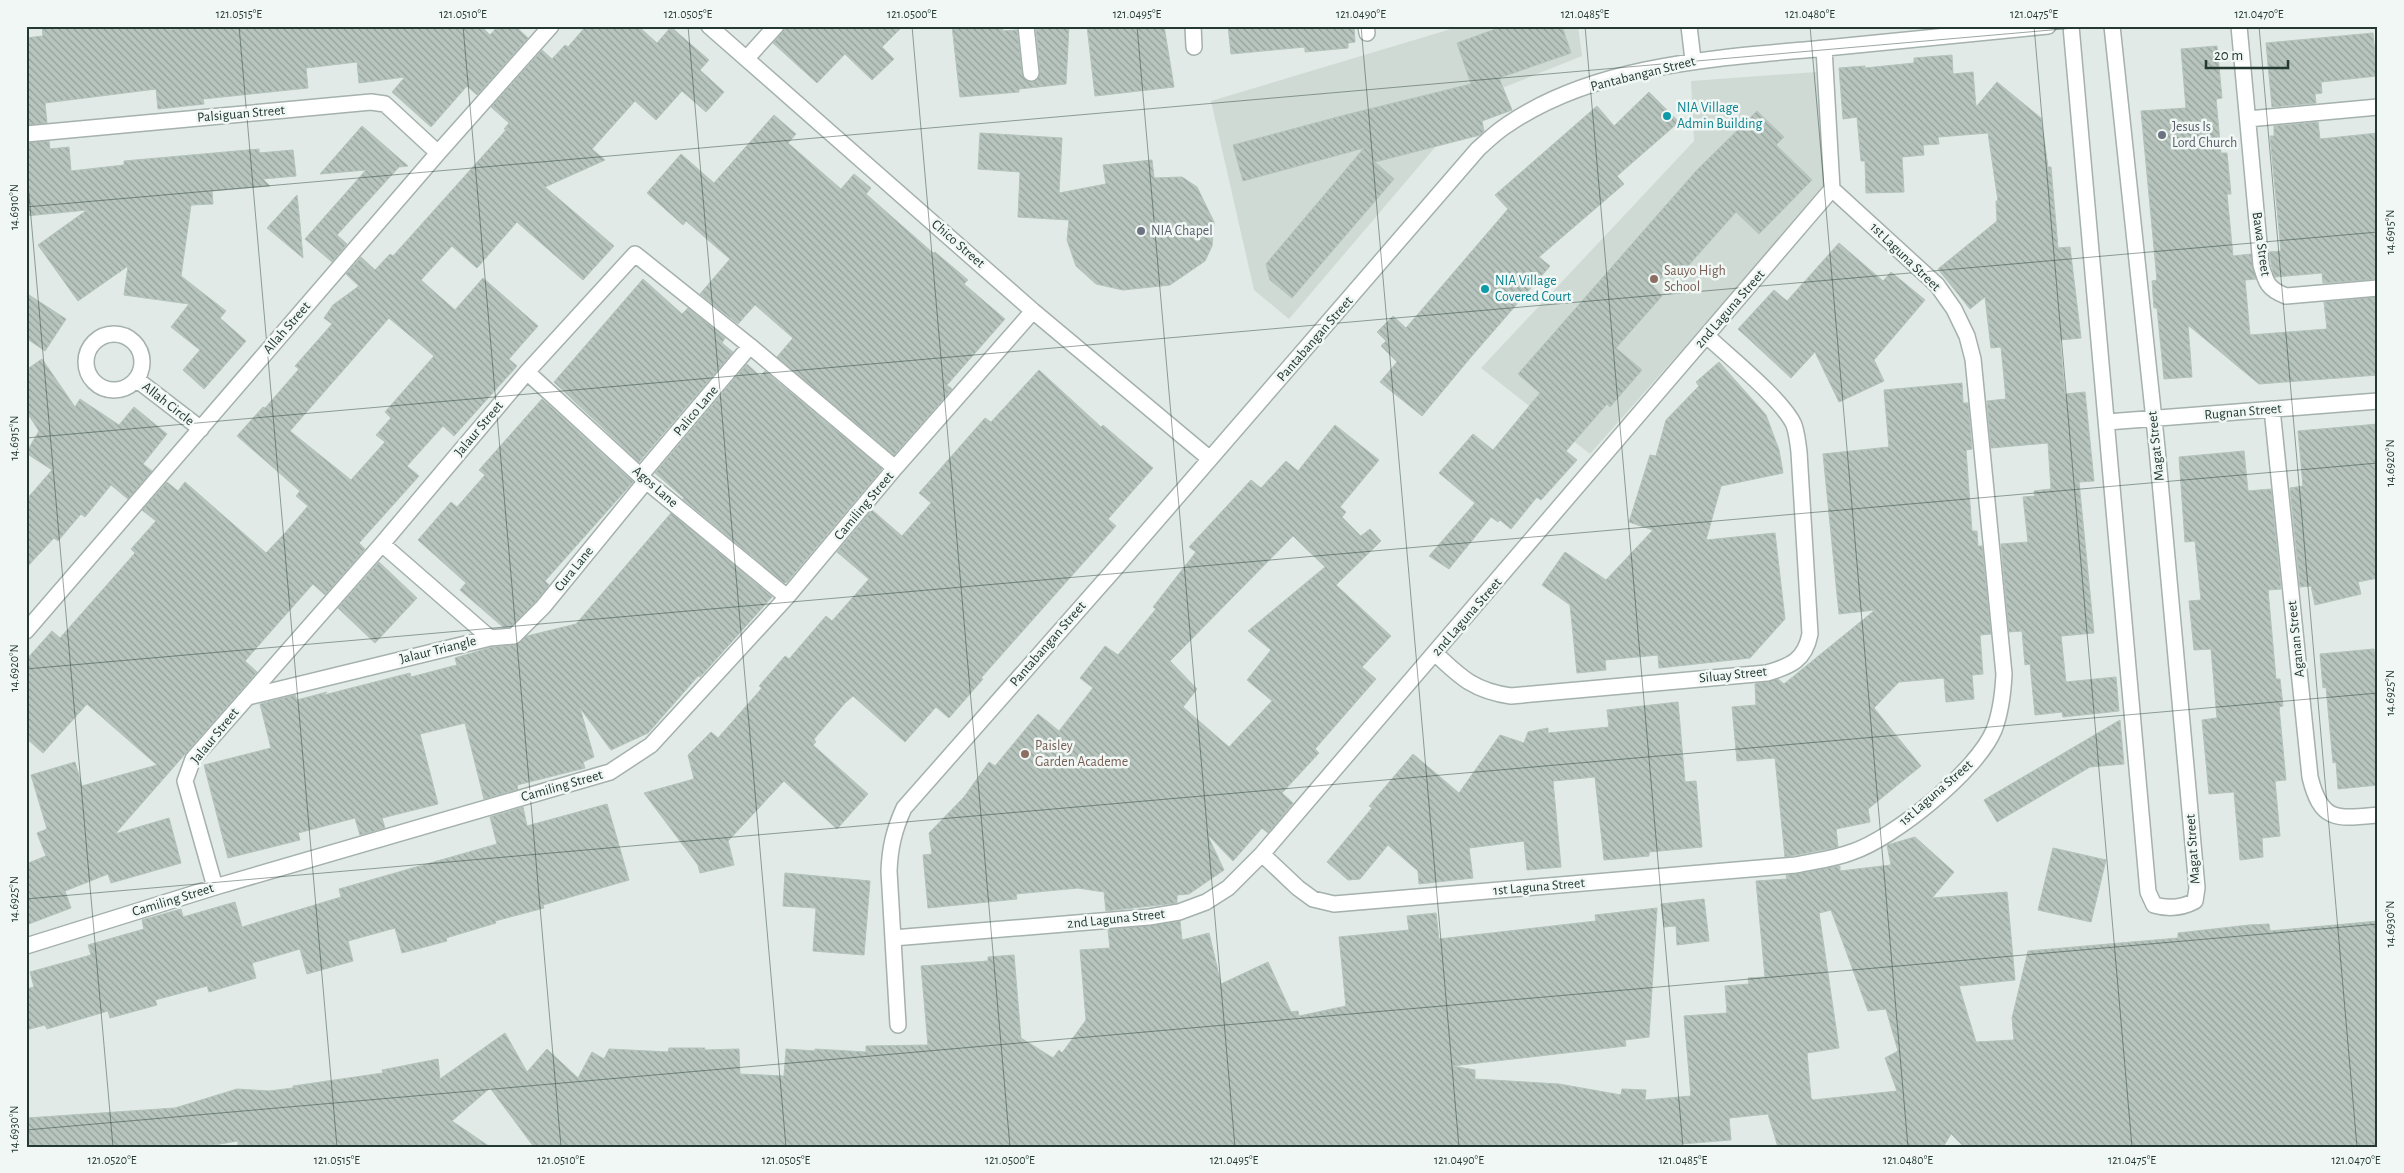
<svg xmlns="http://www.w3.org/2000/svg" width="2404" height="1173" font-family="'Alegreya Sans',sans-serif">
  <defs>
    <pattern id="building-back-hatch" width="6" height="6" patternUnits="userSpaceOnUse" patternTransform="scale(1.25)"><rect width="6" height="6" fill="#b7c5be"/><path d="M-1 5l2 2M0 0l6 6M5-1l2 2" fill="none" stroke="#94a19b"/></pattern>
  </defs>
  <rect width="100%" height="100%" fill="#e1eae6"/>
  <path fill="#d0dad4" d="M1461 26H1578L1582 56 1477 98 1289 319 1254 290 1211 101Z
    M1816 72 1823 190 1590 454 1481 368 1694 141 1691 81Z"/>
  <path fill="url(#building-back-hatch)" stroke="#b4c3bc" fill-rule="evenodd" d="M42 26H168L169 30 208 26H301V29L331 26H481L490 35 498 26H515L528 38 477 95 467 86 431 127 392 92 405 77 359 83 357 62 306 68 308 88 203 99 204 104 158 109 156 89 45 103 47 123 26 125V38L43 36Z
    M586 26H638L657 43 671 27 709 60 700 70 724 92 706 112 682 91 656 120 635 101 592 149 605 160 545 187 614 246 583 280 517 222 477 268 452 246 421 280 455 310 483 278 538 326 509 359 517 366 454 436 443 426 407 466 419 476 359 543 365 549 325 595 313 584 273 629 245 661 257 672 115 834 169 818 181 863 111 883 108 874 65 891 71 908 26 925V864L46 856 37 833 47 829 31 775 75 762 82 786 157 765 87 704 43 753 26 738V660L52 631 60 638 135 553 131 549 156 521 142 510 167 482 178 491 185 482 266 553 285 533 308 506 296 496 300 491 237 436 263 407 265 408 299 369 295 366 332 324 324 318 333 305 359 286 346 274 361 257 375 270 390 254 393 256 506 130 504 129 509 123 491 107 542 50 552 59 565 45 568 47ZM389 318 434 356 385 412 391 418 376 435 385 442 351 480 290 431Z
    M785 26H903L882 47 894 59 872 80 845 54 817 83 773 43 783 32Z
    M952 26H1002L1003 31 1017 30 1022 74 1027 81 1032 82 1037 80 1040 72 1036 28 1069 26 1066 84 1019 89V92L960 97Z
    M1087 26H1164L1174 87 1095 96Z
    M1228 26H1354L1355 42 1348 43V48L1305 52V47L1231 54Z
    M1504 26H1562L1571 53 1499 78 1512 110 1482 121 1484 131 1480 135 1375 162 1394 179 1292 298 1270 280 1266 264 1364 148 1243 181 1233 145 1345 115 1471 84 1457 43Z
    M2373 33 2377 76 2321 82 2322 93 2315 94 2316 103 2272 107 2266 43Z
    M2217 46 2222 98 2216 99 2221 153H2227L2231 194H2227L2233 256 2251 254 2256 279 2245 280 2250 335 2327 329 2324 302 2378 297V375L2259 384 2188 325 2192 377 2164 379 2157 308H2154L2152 281 2157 280 2141 111 2186 108 2181 49Z
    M1952 55 1953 74 1973 72 1976 107 1997 82 2041 118 2048 167H2051L2058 248 2070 247 2081 338 2060 340 2065 394 2085 392 2094 481 2079 482 2094 633 2061 636 2066 682 2116 677 2119 711 2063 717 2062 712 2035 715 2030 664 2025 665 2022 631 2009 632 2001 544 2028 542 2023 497 2035 496 2034 491 2051 489 2048 443 1991 448 1987 401 2006 399 2001 347 1991 348 1985 297 1970 309 1938 269 1997 221 1996 201H1998L1988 133 1938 137 1939 144 1923 145 1924 155 1902 157 1904 192 1866 193 1865 161H1861L1857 117 1843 119 1839 68 1865 66V68L1914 63V58Z
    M1649 92 1679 122 1617 176 1624 184 1539 257 1550 266 1471 357 1422 416 1380 382 1397 362 1381 346 1386 341 1377 332 1393 316 1406 328 1508 209 1495 195 1597 106 1614 126Z
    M1757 111 1784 137 1776 145 1812 180 1759 234 1736 212 1680 275 1672 268 1653 286 1662 296 1616 348 1642 370 1610 407 1607 404 1566 451 1577 460 1541 500 1537 497 1511 529 1500 520 1498 522 1491 517 1449 569 1429 556 1475 503 1439 473 1473 434 1493 450 1540 393 1518 374 1696 171Z
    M774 115 796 134 788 143 841 189 854 174 871 188 866 194 933 253 935 252 968 280 964 284 1005 319 947 385 952 389 894 455 777 357 793 338 755 305 738 324 700 294 730 259 686 221 683 225 647 193 681 154 714 183Z
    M2318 122 2320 139 2378 133V279L2323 283 2322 273 2275 277 2273 273 2269 252 2281 251 2270 136H2274V126Z
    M362 126 408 166 399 167 337 235 347 244 332 262 305 239 366 170 320 174Z
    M980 133 1062 138 1059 193 1106 184 1103 165 1152 160 1154 178 1182 177 1197 187 1214 222 1212 246 1205 261 1170 285 1123 290 1096 284 1076 266 1067 240 1069 220 1018 217 1020 172 978 169Z
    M49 141 50 149 69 147 71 171 124 165V161L259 149V153L293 150 296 176 263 179 270 186 212 191 213 204 191 205 181 276 226 311 220 318 246 341 204 389 183 370 200 350 171 327 189 304 124 295 128 266 78 301 38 245 87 210 26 216V143Z
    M297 195 300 224 303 258 267 228Z
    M1839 243 1883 281 1891 272 1925 300 1874 360 1884 381 1839 402 1815 352 1791 378 1738 329 1774 290 1787 301Z
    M643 279 682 314 688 308 725 338 722 343 733 352 639 462 554 382Z
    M26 293 66 319 45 351 26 338Z
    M42 359 75 407 80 399 119 425 134 407 167 434 143 464 152 471 128 499 111 485 85 517 81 514 58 541 54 538 26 568V500L52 470 26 453 39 431 26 411V370Z
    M1719 362 1766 415 1779 450 1783 473 1721 486 1706 540 1775 533 1785 619 1750 658 1659 668 1658 655 1605 660 1606 670 1577 673 1570 605 1542 585 1565 552 1606 580 1653 530 1629 522 1650 455 1656 456 1666 420 1699 386 1696 382Z
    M747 364 760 376 765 371 882 469 787 582 784 583 683 499 684 498 655 473Z
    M1039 370 1101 427 1103 425 1153 468 1108 519 1116 526 981 678 983 679 949 718 936 707 905 742 853 696 845 703 814 739 816 742 813 745 868 794 837 829 784 781 728 841 734 865 700 873 698 865 644 793 694 779 688 755 711 732 718 738 762 688 759 686 785 656 789 659 826 616 832 621 869 579 837 552 872 510 902 536 931 503 919 493 985 418 991 422Z
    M1962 383 1963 403H1968L1972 449 1966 450 1972 531H1977L1978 546H1982L1991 634 1980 635 1983 674 1972 675 1974 699 1946 702 1944 678 1899 682 1874 708 1921 766 1868 809 1870 822 1836 829 1838 847 1785 857 1775 758 1737 761 1732 707 1756 705 1755 684 1778 679 1784 684 1875 610 1839 614 1823 454 1889 447 1884 390Z
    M542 399 633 482 545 581 549 585 536 601 510 627H503L460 590 466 583 418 540 451 502 457 507 485 475 479 470Z
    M2378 424V578L2358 582 2361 594 2315 605 2311 586 2300 587 2290 488 2303 486 2298 431Z
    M1335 425 1379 460 1340 507 1346 512 1342 517 1361 536 1370 529 1381 541 1336 585 1391 636 1362 667 1376 679 1315 749 1319 753 1282 793 1293 803 1268 833 1262 828 1233 861 1207 834 1224 870 1189 894 1177 895V903L1106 911 1104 892 1078 888 1016 894 1017 899 928 908 923 855 932 854 929 833 964 797 989 762 995 766 1038 714 1059 731 1093 688 1080 678 1105 646 1118 655 1156 609 1153 607 1196 552 1189 547 1251 480 1261 488 1286 461 1298 471ZM1293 536 1325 567 1248 631 1271 650 1247 680 1272 701 1229 747 1183 707 1197 689 1170 661Z
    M2244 451 2248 491 2271 489 2281 589 2268 590 2276 679H2280L2283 706 2279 707 2286 780 2275 781 2280 836 2262 838 2263 857 2240 860 2234 792 2209 794 2202 720 2217 718 2211 649 2194 650 2189 601 2201 600 2195 541 2185 542 2179 457Z
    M671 513 772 597 700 677 698 676 648 733 611 750 580 708 594 757 583 762 585 768 517 785 518 789 484 799 465 723 420 734 438 804 382 818 385 828 360 835 355 818 298 833 300 840 228 858 204 765 271 748 260 704 295 695 297 700 327 692 324 695 410 673 411 677 457 665 455 658 492 647 515 645 527 636 576 624Z
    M379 562 417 598 375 643 338 608Z
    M2374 649 2378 686V785L2338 789 2336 762 2333 763 2326 687 2323 688 2320 654Z
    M1678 702 1685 782 1696 781 1702 847 1649 852V856L1604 860 1595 777 1553 781 1561 867 1527 870 1524 841 1469 848 1473 878 1419 884 1418 871 1388 845 1360 879 1348 880 1327 862 1372 808 1369 806 1413 754 1459 793 1500 735 1524 743 1528 732 1548 728V733L1609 727 1607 710Z
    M2120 720 2124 764 2090 767 1997 822 1984 800Z
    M607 804 629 880 543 905 544 908 495 921 496 923 446 938 447 941 402 953 395 928 348 941 353 961 307 974 300 949 252 963 256 978 209 992 207 986 155 1000 157 1005 110 1018 108 1011 47 1029 45 1025 26 1030V989L34 987 30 972 91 955 88 945 144 929 142 920 181 909 183 917 235 902 242 927 341 897 339 889 497 844 490 817 523 807 527 826Z
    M1915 837 1954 872 1932 898 2007 892 2015 980 1959 986 1976 1042 2014 1040 2012 1018 2028 951 2178 938V933L2249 925 2269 924 2270 931 2378 921V1147H1964L1951 1134 1943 1147H1778L1768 1114 1729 1118 1731 1140 1682 1144V1147H534L490 1088 452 1121 490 1147H238V1141L202 1147H30L27 1118 175 1108 237 1089 269 1091 293 1088V1086L383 1073 382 1070 438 1059 440 1079 505 1033 527 1072 547 1049 578 1078 592 1052 604 1059 609 1049 668 1052 669 1048H705L704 1050 739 1049 740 1074 784 1076 786 1049 815 1051V1049L866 1052V1046L928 1045 921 966 988 961V957L1014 955 1021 1038 1053 1058 1059 1050 1062 1053 1086 1020 1080 950 1110 948 1108 930 1180 921 1182 940 1209 933 1221 984 1268 962 1291 1012 1298 1011 1299 1016 1346 1006 1339 937 1409 930 1407 916 1436 913 1439 939 1596 921 1595 915 1657 908 1649 1037 1625 1040 1626 1046 1452 1066 1475 1070V1079L1559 1084 1621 1095 1622 1089 1646 1090 1645 1100 1691 1096 1684 1016 1727 1013 1725 986 1749 984 1748 978 1765 977 1756 881 1787 879 1786 875 1840 866V871L1891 865 1887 845ZM1831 910 1868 1011 1886 1009 1898 1051 1885 1058 1897 1091 1813 1100 1811 1098 1807 1053 1839 1048 1819 913Z
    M2053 848 2106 860 2091 922 2038 910Z
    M785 873 870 881 864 955 813 951 816 908 783 906Z
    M1704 899 1709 941 1677 945 1676 926 1664 927 1661 904Z"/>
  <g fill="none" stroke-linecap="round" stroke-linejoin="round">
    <g stroke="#a4b1ac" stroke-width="18">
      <path id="minor" d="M709 26 1033 311 1210 459
        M1026 26 1031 73
        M1193 26 1194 47
        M1366 26 1367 33
        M1689 26 1693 60
        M2071 26 2148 892 2154 905C2168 909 2182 908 2195 901L2197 888 2157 448 2112 26
        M2239 26 2261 265C2266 283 2268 289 2286 296L2378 288
        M747 58 776 26
        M2248 119 2378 107
        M26 134 371 102 385 104 438 153
        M86 362a28 28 0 1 1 56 0a28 28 0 1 1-56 0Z
        M527 372 646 481 787 597
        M136 379 201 429
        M2272 409 2310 777C2321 822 2336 819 2378 815
        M2107 422 2378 401
        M641 475 750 346
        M382 544 490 638
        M26 631 438 153 551 26
        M1436 654C1461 678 1475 691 1511 696L1767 673C1791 666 1805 660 1810 634L1799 452C1798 443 1797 434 1794 425 1783 400 1729 357 1707 336
        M248 697 490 638 514 636 543 607 646 481
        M1262 854 1298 888 1313 899 1334 904 1796 865C1815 861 1834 859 1852 852 1894 838 1977 771 1994 730 2001 712 2003 694 2004 674L1973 359 1967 336 1954 309 1937 285 1832 189
        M215 887 185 781 193 759 382 544 527 372 635 254 750 346 895 468
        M893 938 1149 917 1179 912 1206 902 1228 888 1262 854 1832 189 1824 48
        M26 946 215 887 610 772 651 745 787 597 895 468 1033 311
        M898 1025 889 871C890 847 894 830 904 808L1113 571 1478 149C1487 141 1496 132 1507 125 1598 63 1720 58 1826 48 1900 41 1974 34 2048 26"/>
    </g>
    <use href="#minor" stroke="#fff" stroke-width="15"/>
  </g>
  <path fill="none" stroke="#233932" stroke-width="1" stroke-opacity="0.45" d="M239 26 337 1147M463 26 561 1147M688 26 786 1147M912 26 1010 1147M1137 26 1235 1147M1361 26 1459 1147M1585 26 1683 1147M1810 26 1908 1147M2034 26 2132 1147M2259 26 2357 1147M26 161 113 1147M26 207 2097 26M26 438 2378 232M26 669 2378 463M26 899 2378 693M26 1130 2378 924"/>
  <g fill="#0f9aa8" stroke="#f1f7f4" stroke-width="2">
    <circle cx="1667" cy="116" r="5"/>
    <circle cx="1485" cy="289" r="5"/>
  </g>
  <g fill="#6b7280" stroke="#f1f7f4" stroke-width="2">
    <circle cx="2162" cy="135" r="5"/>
    <circle cx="1141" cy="231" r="5"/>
  </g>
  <g fill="#8d6e63" stroke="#f1f7f4" stroke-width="2">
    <circle cx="1654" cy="279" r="5"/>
    <circle cx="1025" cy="754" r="5"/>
  </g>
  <g text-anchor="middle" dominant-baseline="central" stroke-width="5" stroke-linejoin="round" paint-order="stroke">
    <g font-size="14" fill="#233932" stroke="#f1f7f4">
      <text transform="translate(1643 74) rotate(-14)">Pantabangan Street</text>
      <text transform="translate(241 114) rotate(-5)">Palsiguan Street</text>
      <text transform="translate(958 244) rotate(41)">Chico Street</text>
      <text transform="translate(2261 244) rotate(82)">Bawa Street</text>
      <text transform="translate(1905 257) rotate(44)">1st Laguna Street</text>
      <text transform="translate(1730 309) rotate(-49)">2nd Laguna Street</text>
      <text transform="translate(287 328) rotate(-49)">Allah Street</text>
      <text transform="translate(1315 339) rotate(-49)">Pantabangan Street</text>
      <text transform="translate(168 404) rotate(38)">Allah Circle</text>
      <text transform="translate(696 411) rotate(-50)">Palico Lane</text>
      <text transform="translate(2243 412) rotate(-5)">Rugnan Street</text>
      <text transform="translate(479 429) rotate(-50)">Jalaur Street</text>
      <text transform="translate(2156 446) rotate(-96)">Magat Street</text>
      <text transform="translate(655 487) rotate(41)">Agos Lane</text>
      <text transform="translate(864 506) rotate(-50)">Camiling Street</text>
      <text transform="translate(574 569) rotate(-51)">Cura Lane</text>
      <text transform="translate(1467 617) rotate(-49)">2nd Laguna Street</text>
      <text transform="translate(2296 639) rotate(-96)">Aganan Street</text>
      <text transform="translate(1048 644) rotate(-49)">Pantabangan Street</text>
      <text transform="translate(438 650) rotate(-14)">Jalaur Triangle</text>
      <text transform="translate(1733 675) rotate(-6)">Siluay Street</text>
      <text transform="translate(215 736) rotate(-51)">Jalaur Street</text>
      <text transform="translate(562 786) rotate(-16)">Camiling Street</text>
      <text transform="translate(1936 793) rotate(-41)">1st Laguna Street</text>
      <text transform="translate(2193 849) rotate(-94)">Magat Street</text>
      <text transform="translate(1539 887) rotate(-5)">1st Laguna Street</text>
      <text transform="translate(173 900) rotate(-17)">Camiling Street</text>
      <text transform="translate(1116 919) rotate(-6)">2nd Laguna Street</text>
    </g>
    <g font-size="14" fill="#0d838f" stroke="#f1f7f4" text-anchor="start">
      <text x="1677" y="108">NIA Village<tspan x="1677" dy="16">Admin Building</tspan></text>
      <text x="1495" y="281">NIA Village<tspan x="1495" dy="16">Covered Court</tspan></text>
    </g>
    <g font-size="14" fill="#5b616d" stroke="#f1f7f4" text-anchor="start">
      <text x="2172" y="127">Jesus Is<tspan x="2172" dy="16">Lord Church</tspan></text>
      <text x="1151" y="231">NIA Chapel</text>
    </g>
    <g font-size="14" fill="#785e54" stroke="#f1f7f4" text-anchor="start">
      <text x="1664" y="271">Sauyo High<tspan x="1664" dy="16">School</tspan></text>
      <text x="1035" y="746">Paisley<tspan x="1035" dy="16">Garden Academe</tspan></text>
    </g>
  </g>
  <rect width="2404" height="1173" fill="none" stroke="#f1f7f4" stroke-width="55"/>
  <path d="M2206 60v8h82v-8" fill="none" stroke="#233932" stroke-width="2.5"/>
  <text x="2214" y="60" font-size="15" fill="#233932" stroke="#f1f7f4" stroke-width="4" paint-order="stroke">20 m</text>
  <rect x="28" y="28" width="2348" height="1118" fill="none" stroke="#233932" stroke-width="2"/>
  <g font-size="12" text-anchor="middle" fill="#233932">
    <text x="239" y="18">121.0515°E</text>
    <text x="463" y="18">121.0510°E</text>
    <text x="688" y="18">121.0505°E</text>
    <text x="912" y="18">121.0500°E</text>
    <text x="1137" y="18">121.0495°E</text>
    <text x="1361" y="18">121.0490°E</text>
    <text x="1585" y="18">121.0485°E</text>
    <text x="1810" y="18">121.0480°E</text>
    <text x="2034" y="18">121.0475°E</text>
    <text x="2259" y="18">121.0470°E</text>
    <text transform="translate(14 207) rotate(-90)" y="4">14.6910°N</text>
    <text transform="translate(2390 232) rotate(-90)" y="4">14.6915°N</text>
    <text transform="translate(14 438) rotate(-90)" y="4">14.6915°N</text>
    <text transform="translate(2390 463) rotate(-90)" y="4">14.6920°N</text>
    <text transform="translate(14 668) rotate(-90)" y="4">14.6920°N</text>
    <text transform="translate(2390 693) rotate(-90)" y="4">14.6925°N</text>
    <text transform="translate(14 899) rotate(-90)" y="4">14.6925°N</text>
    <text transform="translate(2390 924) rotate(-90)" y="4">14.6930°N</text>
    <text transform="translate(14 1129) rotate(-90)" y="4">14.6930°N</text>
    <text x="112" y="1164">121.0520°E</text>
    <text x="337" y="1164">121.0515°E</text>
    <text x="561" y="1164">121.0510°E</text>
    <text x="786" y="1164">121.0505°E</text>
    <text x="1010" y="1164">121.0500°E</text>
    <text x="1234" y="1164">121.0495°E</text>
    <text x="1459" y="1164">121.0490°E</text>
    <text x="1683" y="1164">121.0485°E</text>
    <text x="1908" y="1164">121.0480°E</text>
    <text x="2132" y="1164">121.0475°E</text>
    <text x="2356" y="1164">121.0470°E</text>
  </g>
</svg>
